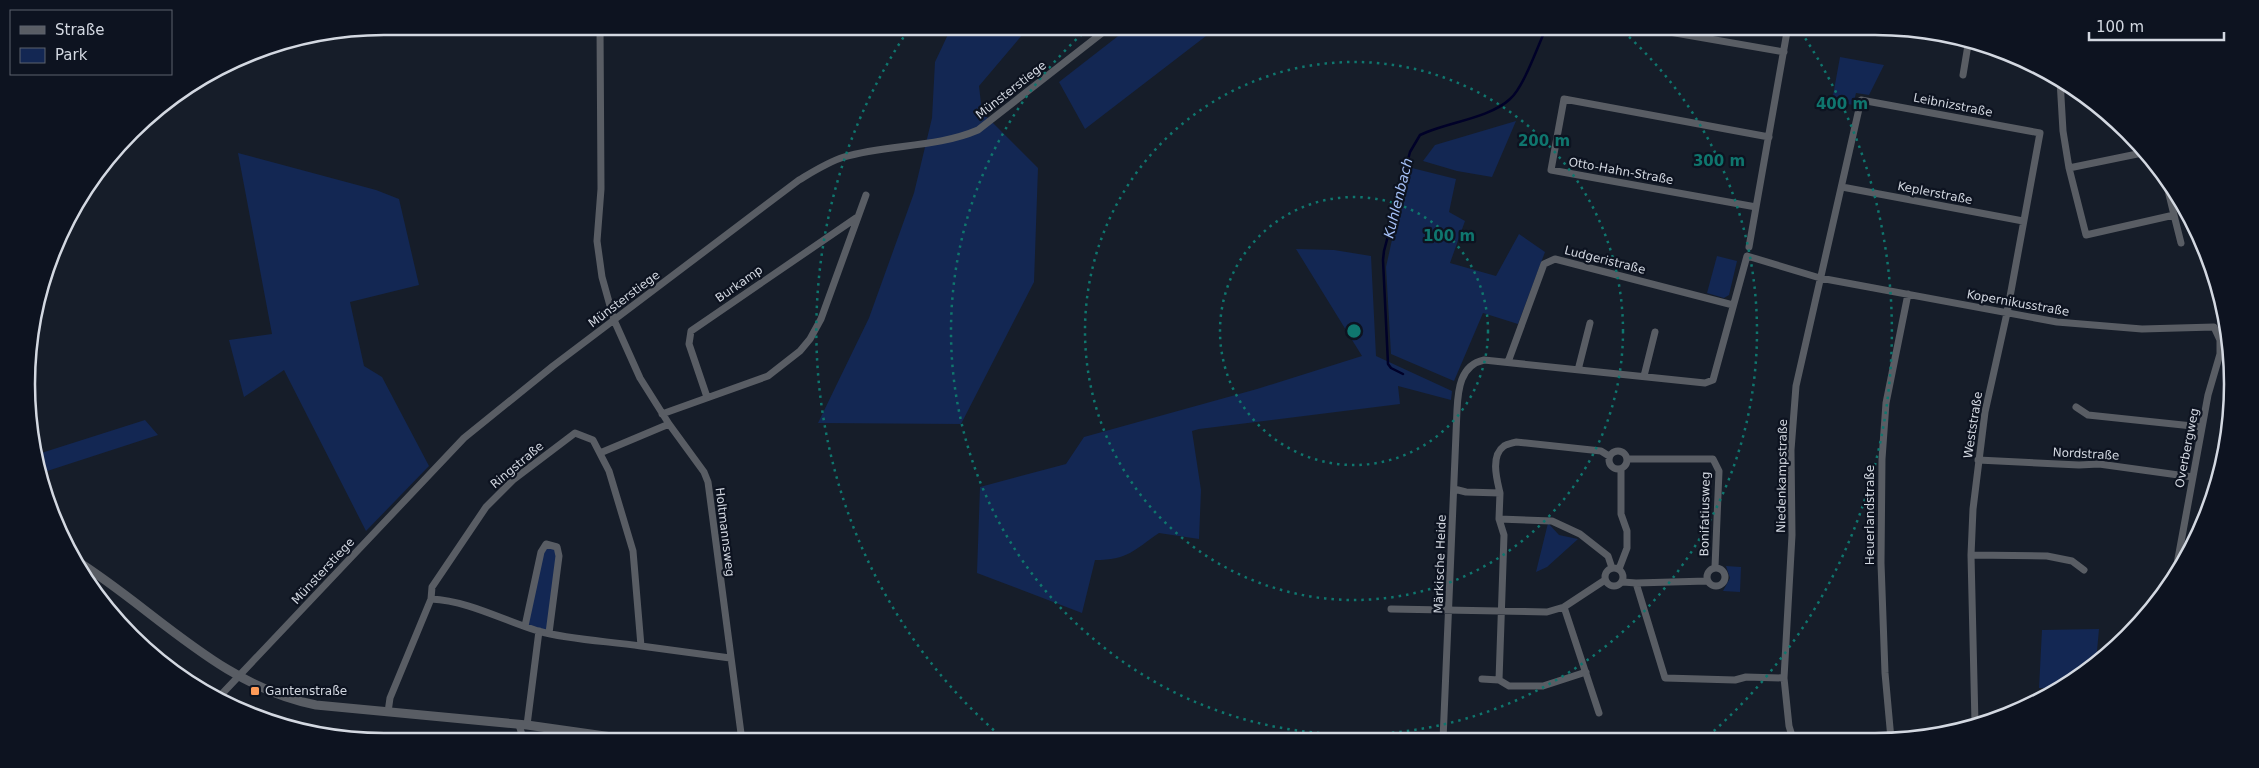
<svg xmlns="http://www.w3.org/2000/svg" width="2259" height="768" font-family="'DejaVu Sans',sans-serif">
  <rect width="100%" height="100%" fill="#161d29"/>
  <path fill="#132753" d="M952 26H999L1023 34 979 86 982 112 1038 168 1034 282 961 424 818 423 869 318 914 193 932 118 935 62Z
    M1131 26H1219L1085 129 1059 82Z
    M1840 57 1884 65 1869 95 1856 93 1853 105 1832 101Z
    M1516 121 1492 177 1457 171 1423 161 1435 145Z
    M238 153 376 190 399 199 419 285 350 302 364 366 382 377 429 466 366 531 284 370 244 397 229 340 272 334Z
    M1408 167 1456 179 1449 212 1465 221 1450 263 1496 276 1519 234 1545 252 1518 324 1483 313 1454 381 1391 354 1386 267Z
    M1296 249 1334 250 1371 256 1376 356 1452 391 1451 400 1398 386 1400 404 1199 429 1192 431 1201 490 1199 539 1159 533C1134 550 1128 560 1095 560L1082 613 977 573 980 487 1066 464 1084 437 1257 389 1362 356Z
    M1717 256 1737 261 1729 295 1724 298 1707 293Z
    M145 420 158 435 38 474 35 455Z
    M1548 523 1559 535 1578 539 1547 567 1536 572Z
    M547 546 555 549 557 557 547 631 527 625 543 553Z
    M1726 566 1741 567 1740 592 1723 591 1730 578Z
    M2099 629 2096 662 2054 688H2039L2042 630Z"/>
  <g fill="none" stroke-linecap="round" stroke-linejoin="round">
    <path stroke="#000128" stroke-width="2.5" d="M1403 374 1391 368 1388 364 1383 260 1384 251 1410 152 1420 135 1427 132C1451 122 1491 117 1510 99 1524 87 1538 45 1547 26"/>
    <path stroke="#595d64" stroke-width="7" d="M600 26 601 189 597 241 602 277 614 320 640 378 669 424 704 472 708 482 742 741
      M1635 26 1784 52
      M1963 75 1969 39
      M2060 80 2063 131 2069 168 2086 235 2174 215 2165 178
      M2069 168 2147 152
      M1842 187 2023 221
      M1756 207 1551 170 1564 99 1769 137
      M2174 215 2181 243
      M1749 247 1788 26
      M1508 362 1544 264 1555 259 1733 305
      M1578 370 1590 323
      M1644 376 1655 332
      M707 397 689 344 691 331 856 218
      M2076 407 2088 415 2202 427
      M662 414 768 376 800 351 810 339 821 319 866 195
      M1609 460a9 9 0 1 1 18 0a9 9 0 1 1-18 0Z
      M600 453 669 424
      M1627 459H1713L1719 471 1715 567
      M1978 460 2079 465 2099 464 2193 477
      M1454 489 1466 492 1500 493C1497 480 1490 456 1504 446 1507 444 1513 443 1516 442L1601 451 1609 456
      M1499 519 1552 521 1580 534 1608 556 1612 568
      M1971 555 2047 556 2072 561 2084 570
      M1605 577a9 9 0 1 1 18 0a9 9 0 1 1-18 0Z
      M1707 577a9 9 0 1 1 18 0a9 9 0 1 1-18 0Z
      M1619 569 1627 548V531L1621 514V469
      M1623 582 1636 583 1707 581
      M1636 583 1665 678 1735 680 1746 677 1784 678
      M1564 607 1599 713
      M1391 609 1547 612 1564 607 1605 580
      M525 626 541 552 546 544 557 547 559 556 549 633
      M641 646 730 658
      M1482 679 1499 680 1509 686H1543L1586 672
      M1499 680 1504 535 1499 519 1500 493
      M219 697 464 438 553 366 799 180C814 171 828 162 844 157 888 144 936 148 978 130L1111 26
      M388 712 390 698 431 599 432 587 486 507 513 480 575 433 593 440 609 471 633 551 641 646C607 641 571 640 538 631 502 620 469 601 431 599
      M519 725 524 741
      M527 725 539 631
      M1793 739 1789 726 1784 678 1792 535 1791 450 1796 386 1861 100 2040 133 2007 313 1985 412 1973 509 1971 555 1975 724
      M1891 739 1885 673 1881 563 1882 459 1886 403 1908 294
      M1443 740 1457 410C1458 390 1460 365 1484 360L1705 383 1713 380 1747 256 1820 278 2057 322 2142 329 2214 327 2220 340V354L2208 395 2175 575"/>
    <path stroke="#595d64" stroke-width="9" d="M77 561C155 610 222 687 316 705L527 725 640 741"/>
  </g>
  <g fill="none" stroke="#0f766e" stroke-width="2.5" stroke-dasharray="2.5 5">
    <circle cx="1354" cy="331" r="134"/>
    <circle cx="1354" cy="331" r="269"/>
    <path d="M1618 27A403 403 0 1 1 1090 27"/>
    <path d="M1005 740A538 538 0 0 1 911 26M1797 26A538 538 0 0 1 1707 737"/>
  </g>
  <rect fill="#fe9b58" stroke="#0d1320" stroke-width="2" x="250" y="686" width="10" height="10" rx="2.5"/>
  <g text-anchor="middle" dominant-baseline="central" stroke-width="4.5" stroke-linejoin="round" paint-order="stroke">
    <g font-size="12" fill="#d3d8e1" stroke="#0d1320">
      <text transform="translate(1011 90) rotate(-38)">Münsterstiege</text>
      <text transform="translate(1953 105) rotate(11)">Leibnizstraße</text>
      <text transform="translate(1621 171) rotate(10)">Otto-Hahn-Straße</text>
      <text transform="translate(1935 193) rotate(11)">Keplerstraße</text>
      <text transform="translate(1605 260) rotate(14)">Ludgeristraße</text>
      <text transform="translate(739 284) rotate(-35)">Burkamp</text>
      <text transform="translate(624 299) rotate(-37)">Münsterstiege</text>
      <text transform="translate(2018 303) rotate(10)">Kopernikusstraße</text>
      <text transform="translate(1973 425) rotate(-81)">Weststraße</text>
      <text transform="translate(2187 448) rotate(-79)">Overbergweg</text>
      <text transform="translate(2086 454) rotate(3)">Nordstraße</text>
      <text transform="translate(517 465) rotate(-40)">Ringstraße</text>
      <text transform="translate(1782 476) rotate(-89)">Niedenkampstraße</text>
      <text transform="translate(1705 514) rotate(-89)">Bonifatiusweg</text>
      <text transform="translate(1870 515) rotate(-90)">Heuerlandstraße</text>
      <text transform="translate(725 532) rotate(83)">Holtmannsweg</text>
      <text transform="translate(1440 564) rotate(-88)">Märkische Heide</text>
      <text transform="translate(323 571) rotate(-47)">Münsterstiege</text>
    </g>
    <g font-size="12" fill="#d3d8e1" stroke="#0d1320" text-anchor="start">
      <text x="265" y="691">Gantenstraße</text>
    </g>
    <g font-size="14" font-style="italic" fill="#a5c0f6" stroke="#0d1320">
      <text transform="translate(1398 198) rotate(-76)">Kuhlenbach</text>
    </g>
  </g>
  <path d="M0 0H2259V768H0ZM384 35H1875A349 349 0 0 1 2224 384V384A349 349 0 0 1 1875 733H384A349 349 0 0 1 35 384V384A349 349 0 0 1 384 35Z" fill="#0d1320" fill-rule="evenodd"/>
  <path fill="none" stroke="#d3d8e1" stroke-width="2.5" d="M384 35H1875A349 349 0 0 1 2224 384V384A349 349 0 0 1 1875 733H384A349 349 0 0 1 35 384V384A349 349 0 0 1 384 35Z"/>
  <circle cx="1354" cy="331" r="8" fill="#0f766e" stroke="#0d1320" stroke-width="2.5"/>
  <g font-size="15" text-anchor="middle" font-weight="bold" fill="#0f766e" stroke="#0d1320" stroke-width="4.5" stroke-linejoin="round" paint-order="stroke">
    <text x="1842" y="109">400 m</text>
    <text x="1544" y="146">200 m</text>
    <text x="1719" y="166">300 m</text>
    <text x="1449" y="241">100 m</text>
  </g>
  <rect x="10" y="10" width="162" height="65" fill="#0d1320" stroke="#5c626d"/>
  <rect x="20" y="26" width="25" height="8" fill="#595d64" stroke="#5c626d"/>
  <text x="55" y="35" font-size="15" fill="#d3d8e1">Straße</text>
  <rect x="20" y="48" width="25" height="15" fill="#132753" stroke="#5c626d"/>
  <text x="55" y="60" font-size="15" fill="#d3d8e1">Park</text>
  <path d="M2089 32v8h135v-8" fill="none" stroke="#d3d8e1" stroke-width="2.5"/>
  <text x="2096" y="32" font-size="15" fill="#d3d8e1" stroke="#0d1320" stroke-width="4" paint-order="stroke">100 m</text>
</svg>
